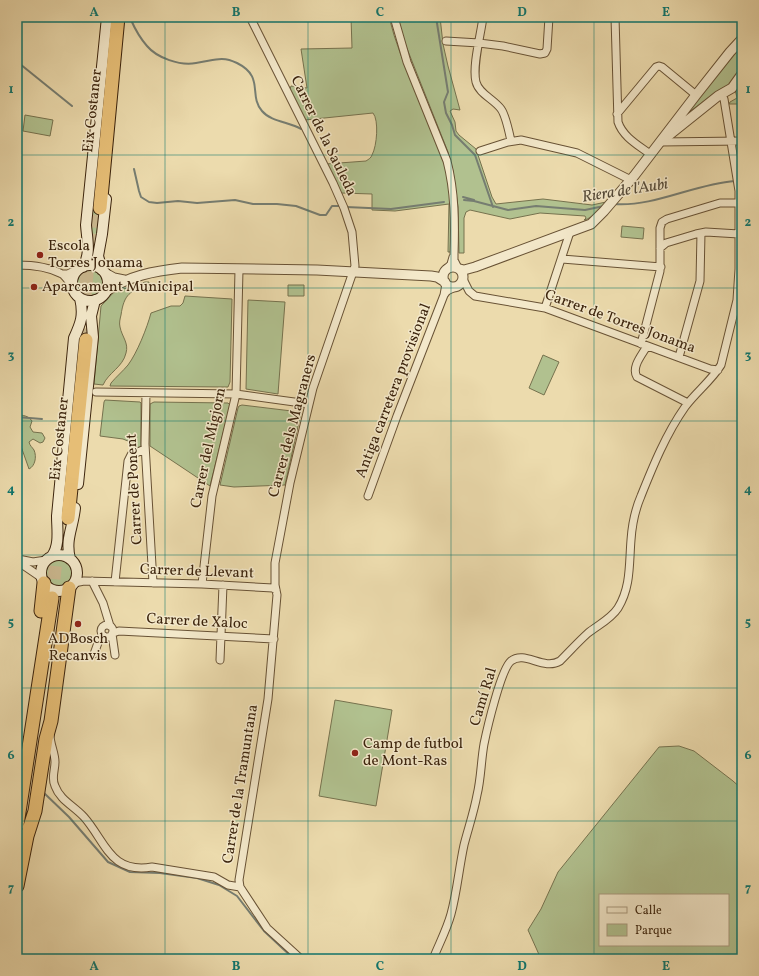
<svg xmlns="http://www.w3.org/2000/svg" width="759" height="976" font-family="Vollkorn,serif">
  <rect width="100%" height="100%" fill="#ecdbad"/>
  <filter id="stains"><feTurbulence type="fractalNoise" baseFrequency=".005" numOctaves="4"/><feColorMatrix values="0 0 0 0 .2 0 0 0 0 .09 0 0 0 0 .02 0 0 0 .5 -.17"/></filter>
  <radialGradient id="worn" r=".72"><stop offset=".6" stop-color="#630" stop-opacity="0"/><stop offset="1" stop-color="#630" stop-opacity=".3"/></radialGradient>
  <path fill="#b1c18f" stroke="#76724e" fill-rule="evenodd" d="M351 17H389C401 67 428 112 444 161 453 188 451 223 451 252H448L449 204 395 211 372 210V194L341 193 326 164 366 161C369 159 371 158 372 155 377 146 379 120 373 113L305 120 290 89 291 86 307 88 301 49 352 48Z
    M397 17H440L443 44 448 66 460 110 453 109 450 111 455 122 456 131 459 135 476 149 492 197 496 204 543 199 592 205 606 202C600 209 593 218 584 220L586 218 585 216 540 213 510 219 470 210 466 212 464 218V253H459L458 207 453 171 448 152 406 46Z
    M742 44V68L730 84 712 95 688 113V111Z
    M742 81V104H729L730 102 737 98 735 89Z
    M25 115 53 120 50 136 23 131Z
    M91 207 102 208 94 256H90Z
    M622 226 644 228 643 239 621 237Z
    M75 283a14 14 0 1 1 28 0a14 14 0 1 1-28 0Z
    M145 282H149V284C130 291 124 294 121 315 120 319 119 323 120 327 122 337 129 343 126 353 123 367 108 373 103 385L94 384 101 306 114 292Z
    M288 285H304V296H288Z
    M185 296 232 299 230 382 228 387 110 386 111 383C116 377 123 371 128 365 137 353 147 328 151 313L171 306H180L183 303Z
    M248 300 285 302 278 394 246 389Z
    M543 355 559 362 544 395 529 388Z
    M105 400 140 402 141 403V448L133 450 135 444 123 439 100 436 104 402Z
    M154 402 228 403 230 405 210 486 150 446V404Z
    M242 405 300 412 301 413 285 485 234 487 220 485 238 408 239 406Z
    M17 414C23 416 28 415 32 421L30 427 33 432 42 433 45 438 43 442 40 443 33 439 29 442C30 446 32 447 34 450 37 457 35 466 29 469L17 435Z
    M44 573a14 14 0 1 1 28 0a14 14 0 1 1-28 0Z
    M335 700 392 710 376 806 319 796Z
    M679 746 694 751 733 781 742 789V959H541L528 930 541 909 558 872 659 747ZM600 895H728V945H600Z"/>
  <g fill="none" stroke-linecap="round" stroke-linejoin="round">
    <path stroke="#767d71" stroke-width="2" d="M436 17 448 92 444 102 446 113 452 125 455 135 475 155 493 207
      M131 20C135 29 140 38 147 46 157 58 180 66 196 63 213 61 221 55 237 63 265 77 248 95 262 111 271 122 290 122 301 129
      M20 64 72 106
      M134 169 139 191 141 197 149 202 157 203 178 201 197 203 235 200 253 204H277L296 206 320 215H326L332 206H340
      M463 197 474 200
      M464 200 474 201 508 210 536 206 585 210 604 206
      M614 204C655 207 694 184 735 181
      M346 207 391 209 444 202
      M17 417 42 419
      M17 767 18 768
      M43 792 69 817 108 862 130 872 160 873 197 878 219 885 237 896 264 931 294 959"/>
    <path stroke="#c9b68d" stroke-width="13" stroke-dasharray="13 6" stroke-linecap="butt" d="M81 341 93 206
      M52 598 58 541"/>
    <g stroke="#685235" stroke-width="9">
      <path id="minor" d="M250 17 333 183 344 208 352 232 355 266 313 388 290 483 275 563V585L277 595 268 699 239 880 240 887 267 928 301 959
        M394 17 407 62 447 161C455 192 455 223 454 255V260L458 268
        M483 17C481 34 472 66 476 82 479 94 494 99 501 109 506 116 509 132 511 141
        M615 17 618 122C623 137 638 145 650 154
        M446 41 479 43 503 46 540 54 545 53 547 49 549 17
        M617 114 656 67 659 66 662 67 696 95
        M660 142 742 141
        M480 151 508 142 521 140 577 153 631 180
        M660 248 666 243 696 234 706 232 739 234
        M562 259 661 267
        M17 265C32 265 49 267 62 274 66 277 69 282 72 286
        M447 269 451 264 453 257
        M62 274H68L78 269
        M463 279 469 291 475 296 545 308 710 369 718 370
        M444 295 447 291 455 287
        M545 308 570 232
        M641 344 660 271V228L662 222 667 219 720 203H740
        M647 346C642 355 631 367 637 377L688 403
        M679 357 700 281 701 233
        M96 392 236 394 309 404
        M146 393 145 444 153 583
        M368 496 397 416 444 295 446 284
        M17 558 23 565 42 578
        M18 559 33 562 46 560
        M92 581 103 603 110 626
        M115 582 128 461 131 455 145 449
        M74 583 84 581 202 584 273 588 276 590
        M202 584 212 496 236 394 239 270
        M101 631a6 6 0 1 1 12 0a6 6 0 1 1-12 0Z
        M113 633 119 631 274 639
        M112 634 115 655
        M94 654 99 640 104 636
        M220 660 223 585
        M50 735C50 744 55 753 55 762 55 771 51 778 55 786 60 800 74 806 84 817 106 842 110 874 152 867L214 877 228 885 240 887
        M433 959C439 944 447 929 451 914 457 892 459 868 464 845 468 829 474 812 477 795 481 779 481 761 484 744 487 729 501 669 511 661 525 650 543 671 560 661 569 652 578 642 588 633 598 625 611 619 618 608 631 587 629 564 631 540 632 525 635 510 641 496 653 466 666 434 685 407 696 392 711 381 721 365L737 300 739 269V191L724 99 722 97 718 96"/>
    </g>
    <g stroke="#685235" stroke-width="11">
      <path id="tertiary" d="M668 136 718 96 732 88 742 74
        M443 277a10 10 0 1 1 20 0a10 10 0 1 1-20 0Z
        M460 269 464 270 475 267 591 224 604 211 634 176 696 95 730 52 742 39
        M105 273 114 278 124 280
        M105 292C128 276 154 271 182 268L317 270 431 276 437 277 445 282"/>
    </g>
    <g stroke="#3c240d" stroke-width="12">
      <path id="secondary" d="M72 283a18 18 0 1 1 36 0a18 18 0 1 1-36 0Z
        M83 267C91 254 87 239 86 225L107 17
        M102 270 98 256 102 234 106 199
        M78 484 93 337 91 316 95 300
        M41 573a18 18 0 1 1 36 0a18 18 0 1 1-36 0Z
        M52 556C60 545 57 529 57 516L74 338C81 323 84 315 80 298
        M70 559C65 539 73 528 75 508"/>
    </g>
    <g stroke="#3c240d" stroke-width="15">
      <path id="motorway" d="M100 208 118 17
        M68 518 86 340
        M41 611 44 583
        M17 825 52 598
        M17 886 27 836 35 811 46 739 51 721 69 588"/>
    </g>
    <use href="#minor" stroke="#f3e8ca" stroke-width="7"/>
    <use href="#tertiary" stroke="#f3e8ca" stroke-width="9"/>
    <use href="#secondary" stroke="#f3e8ca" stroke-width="10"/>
    <use href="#motorway" stroke="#e6be76" stroke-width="13"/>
  </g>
  <path fill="none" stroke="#0f766e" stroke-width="1" stroke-opacity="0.55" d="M165 17V959M308 17V959M451 17V959M594 17V959M17 155H742M17 288H742M17 421H742M17 555H742M17 688H742M17 821H742"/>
  <g fill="#8f2418" stroke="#f3e8ca" stroke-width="1.5">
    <circle cx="40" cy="255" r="4"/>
    <circle cx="34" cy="287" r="4"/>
    <circle cx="78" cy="624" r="4"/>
    <circle cx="355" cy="753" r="4"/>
  </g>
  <g text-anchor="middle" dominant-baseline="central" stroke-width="3" stroke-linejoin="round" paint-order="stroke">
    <g font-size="15" fill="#3c240d" stroke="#f3e8ca">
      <text transform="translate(93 111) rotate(-84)">Eix Costaner</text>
      <text transform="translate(323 136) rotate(64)">Carrer de la Sauleda</text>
      <text transform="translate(620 322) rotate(20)">Carrer de Torres Jonama</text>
      <text transform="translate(394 391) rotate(-69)">Antiga carretera provisional</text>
      <text transform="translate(293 426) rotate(-75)">Carrer dels Magraners</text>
      <text transform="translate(60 439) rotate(-84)">Eix Costaner</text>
      <text transform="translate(209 448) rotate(-78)">Carrer del Migjorn</text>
      <text transform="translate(135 489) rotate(-93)">Carrer de Ponent</text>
      <text transform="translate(197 572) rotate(2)">Carrer de Llevant</text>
      <text transform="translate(197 622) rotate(3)">Carrer de Xaloc</text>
      <text transform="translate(484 697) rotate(-73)">Camí Ral</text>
      <text transform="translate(241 784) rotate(-81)">Carrer de la Tramuntana</text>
    </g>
    <g font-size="15" fill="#3c240d" stroke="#f3e8ca" text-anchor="start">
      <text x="48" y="246">Escola<tspan x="48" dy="17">Torres Jonama</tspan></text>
      <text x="42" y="287">Aparcament Municipal</text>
      <text x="78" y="639" text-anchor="middle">ADBosch<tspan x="78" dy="17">Recanvis</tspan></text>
      <text x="363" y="744">Camp de futbol<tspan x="363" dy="17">de Mont-Ras</tspan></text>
    </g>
    <g font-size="16" font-style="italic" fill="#544937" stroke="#f3e8ca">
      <text transform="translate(625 191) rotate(-9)">Riera de l'Aubi</text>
    </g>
  </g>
  <rect width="759" height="976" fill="none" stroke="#ecdbad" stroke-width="44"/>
  <rect x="599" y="894" width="130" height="52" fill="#f3e8ca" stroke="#aa9a7e"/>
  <rect x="607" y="907" width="20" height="6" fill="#f3e8ca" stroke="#aa9a7e"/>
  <text x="635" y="914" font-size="12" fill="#3c240d">Calle</text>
  <rect x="607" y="924" width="20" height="12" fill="#b1c18f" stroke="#aa9a7e"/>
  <text x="635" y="934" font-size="12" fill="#3c240d">Parque</text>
  <rect x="22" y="22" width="715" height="932" fill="none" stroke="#0f766e" stroke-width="1.5"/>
  <g font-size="13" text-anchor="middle" font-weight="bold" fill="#0f766e">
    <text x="94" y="16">A</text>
    <text x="236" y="16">B</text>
    <text x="380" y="16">C</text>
    <text x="522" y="16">D</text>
    <text x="666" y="16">E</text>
    <text x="11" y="93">1</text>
    <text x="748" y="93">1</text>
    <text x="11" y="226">2</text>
    <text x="748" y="226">2</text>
    <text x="11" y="359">3</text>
    <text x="748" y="359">3</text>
    <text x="11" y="493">4</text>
    <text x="748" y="493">4</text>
    <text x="11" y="626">5</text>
    <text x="748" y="626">5</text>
    <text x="11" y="759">6</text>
    <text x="748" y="759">6</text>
    <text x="11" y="892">7</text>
    <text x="748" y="892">7</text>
    <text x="94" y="970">A</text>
    <text x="236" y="970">B</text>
    <text x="380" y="970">C</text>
    <text x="522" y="970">D</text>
    <text x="666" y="970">E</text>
  </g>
  <rect width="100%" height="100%" filter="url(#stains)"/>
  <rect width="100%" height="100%" fill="url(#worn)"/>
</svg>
